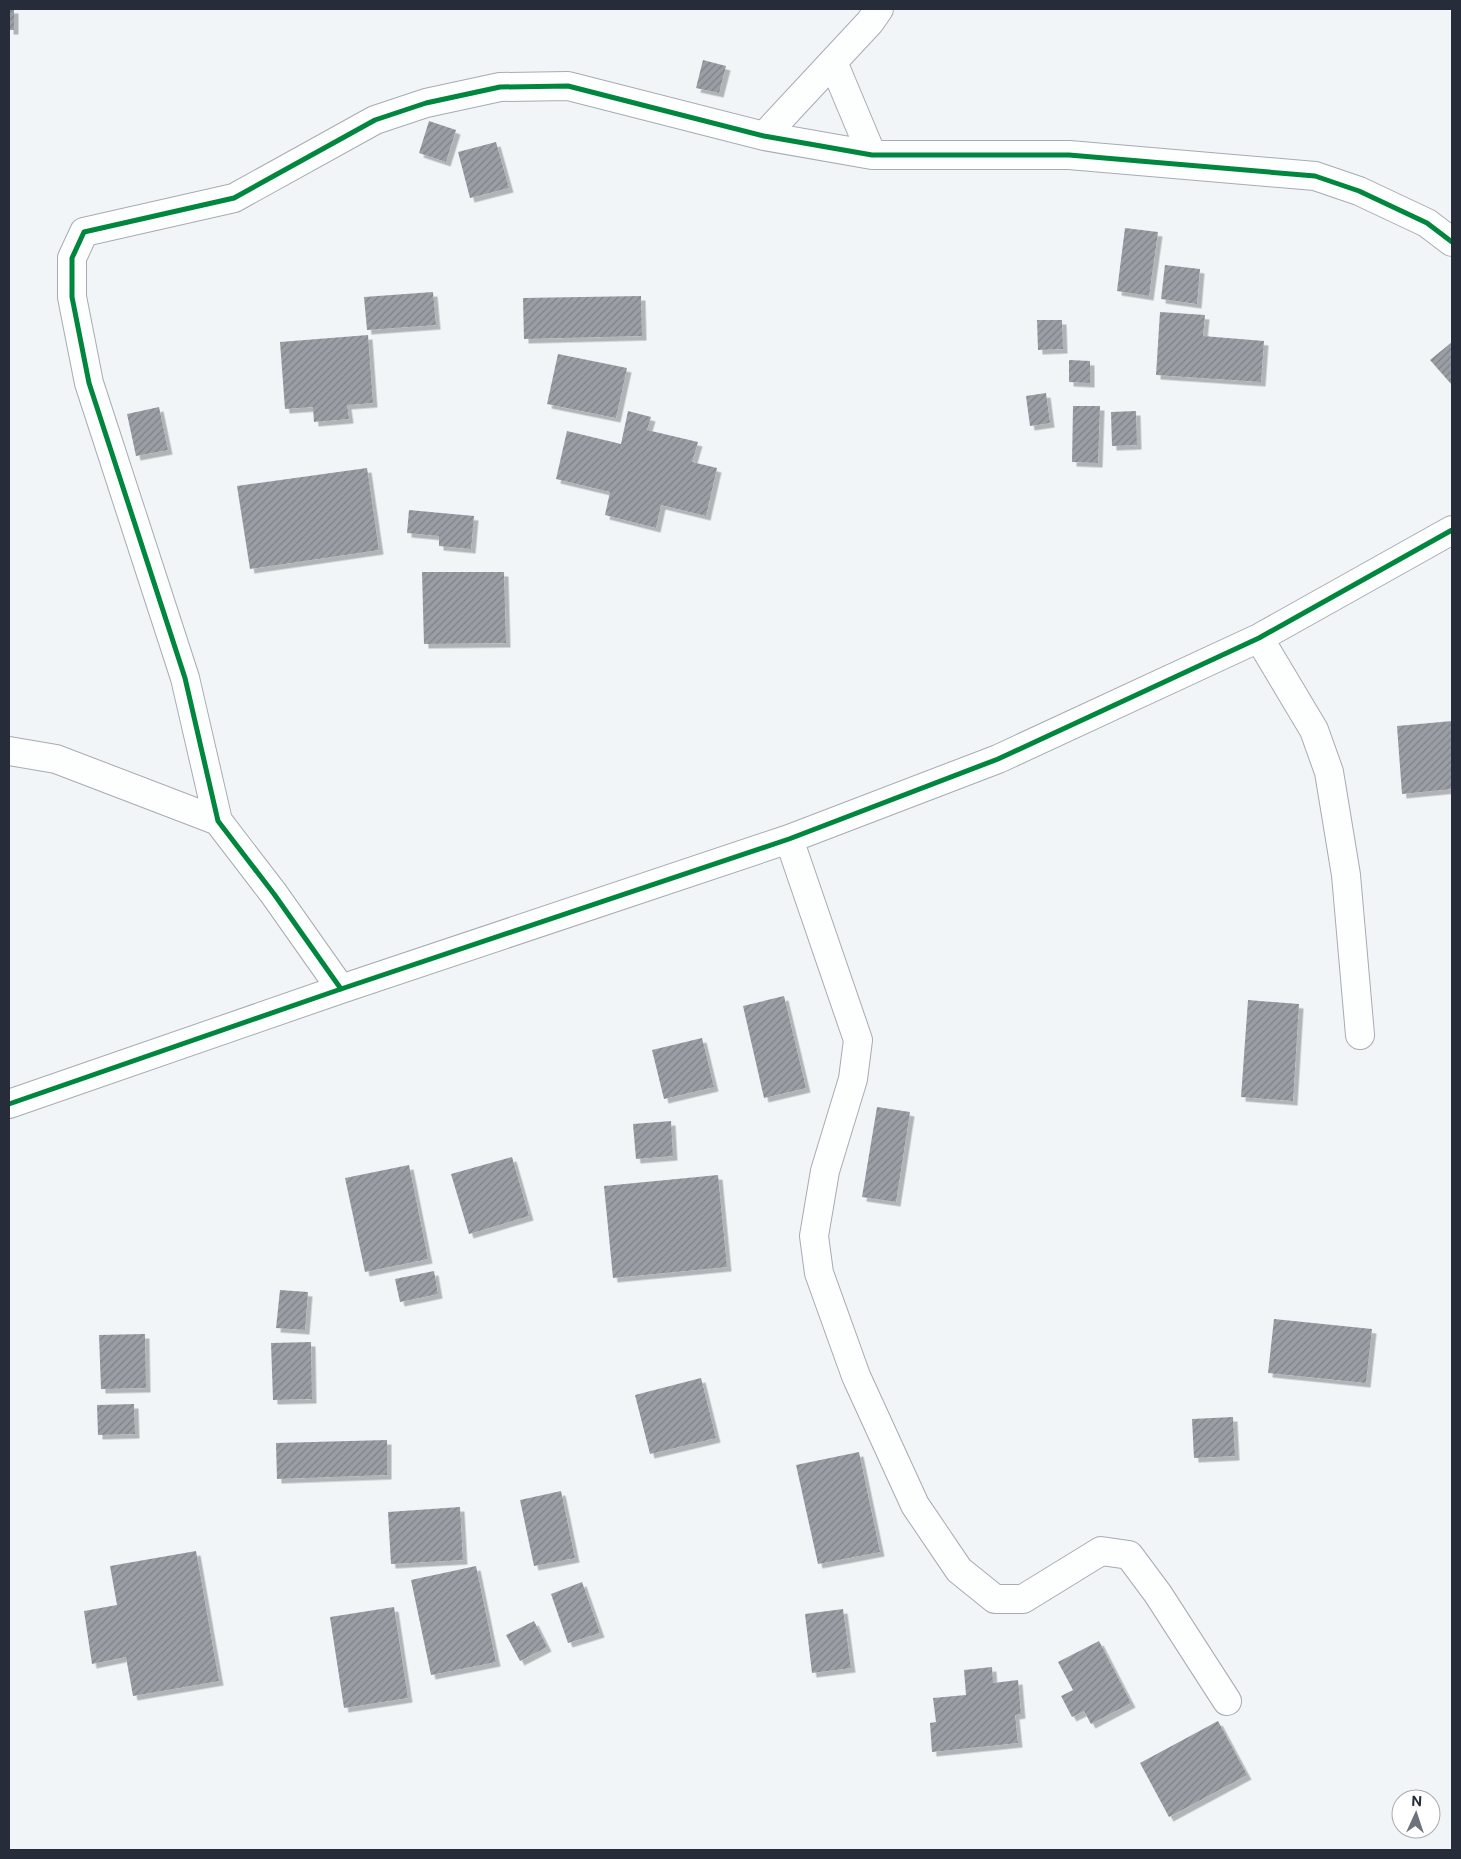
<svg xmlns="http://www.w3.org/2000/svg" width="1461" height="1859" font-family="'Public Sans',sans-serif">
  <defs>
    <pattern id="building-hatch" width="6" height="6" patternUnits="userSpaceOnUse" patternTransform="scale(1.25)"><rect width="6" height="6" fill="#9b9fa5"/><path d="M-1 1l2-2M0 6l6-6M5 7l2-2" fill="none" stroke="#7e8287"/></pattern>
    <filter id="shadow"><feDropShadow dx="4.5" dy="4.5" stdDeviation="0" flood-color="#0004"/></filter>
  </defs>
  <rect width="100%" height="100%" fill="#f2f5f8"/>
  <path fill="url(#building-hatch)" filter="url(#shadow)" d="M9 9H14V30H9Z
    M703 60 726 66 719 93 696 88Z
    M429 121 456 130 446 162 419 153Z
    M496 142 509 188 470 198 458 152Z
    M1125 228 1158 232 1149 296 1117 291Z
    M1165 265 1200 269 1197 304 1161 299Z
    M433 292 436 325 367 330 364 297Z
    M641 296 642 336 524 339 523 298Z
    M1160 312 1205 315 1203 336 1264 341 1261 382 1156 375Z
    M1037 320H1062L1063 349 1038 350Z
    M368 335 373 403 347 405 349 419 314 422 313 407 285 409 280 342Z
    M1452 342V385L1430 360Z
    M558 354 627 368 616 418 547 404Z
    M1069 360 1090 361V383L1069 382Z
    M1046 393 1050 423 1030 426 1026 396Z
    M1073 406H1100L1098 463 1072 462Z
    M159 407 168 450 136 456 127 414Z
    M628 411 651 417 647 430 698 442 692 462 717 468 706 516 661 505 656 528 605 515 610 492 556 479 567 431 621 444Z
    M1136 411 1137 445 1112 446 1111 412Z
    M367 468 379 550 250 569 237 486Z
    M409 510 474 516 471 549 439 546V536L407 533Z
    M422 572H504L506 643 424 644Z
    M1452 721V789L1402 794 1397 726Z
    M784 996 806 1088 764 1098 743 1006Z
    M1248 1000 1299 1004 1293 1101 1241 1097Z
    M702 1038 714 1087 664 1099 652 1050Z
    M877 1107 910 1112 896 1202 862 1197Z
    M671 1121 673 1156 636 1159 633 1124Z
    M512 1157 529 1216 469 1234 451 1174Z
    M409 1165 428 1259 365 1272 345 1178Z
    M718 1175 727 1267 613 1278 604 1186Z
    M434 1271 438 1294 400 1302 395 1279Z
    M280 1290 308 1292 305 1330 276 1328Z
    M1274 1319 1372 1329 1366 1383 1268 1373Z
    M145 1334 146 1388 101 1389 99 1335Z
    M311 1342 312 1399 273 1400 271 1343Z
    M701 1378 716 1438 650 1454 635 1395Z
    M134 1404 135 1434 98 1435 97 1405Z
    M1233 1417 1235 1456 1194 1458 1192 1419Z
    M387 1440V1475L277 1479 276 1443Z
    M859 1452 880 1552 818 1564 796 1465Z
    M561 1491 575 1558 534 1566 520 1500Z
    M460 1507 463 1560 391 1564 388 1512Z
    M196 1551 219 1681 133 1696 126 1657 92 1664 84 1611 117 1605 110 1566Z
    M476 1566 496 1662 431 1675 411 1580Z
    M582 1582 600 1633 568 1643 551 1594Z
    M394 1607 408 1698 344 1708 330 1617Z
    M843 1609 851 1668 812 1673 805 1614Z
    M534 1621 547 1647 520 1661 506 1635Z
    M1099 1641 1131 1703 1091 1724 1084 1711 1072 1717 1061 1696 1073 1690 1058 1662Z
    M992 1667 993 1683 1018 1680 1021 1714 1015 1715 1018 1743 932 1752 930 1723 936 1722 933 1698 966 1695 964 1670Z
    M1218 1721 1247 1775 1169 1817 1140 1763Z"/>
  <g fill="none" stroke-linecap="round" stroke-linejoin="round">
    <g stroke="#a7abb2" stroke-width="30">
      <path id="minor" d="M833 62 872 155
        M764 136 870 22 879 9
        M1259 638 1314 730 1329 772 1346 875 1360 1035
        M9 751 56 759 218 821
        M789 839 858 1040 853 1079 825 1171 814 1236 819 1273 856 1376 915 1505 959 1570 995 1599H1023L1101 1551 1129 1555 1158 1594 1227 1701
        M341 989 274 894 218 821 185 678 89 383 72 297V258L84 232 234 198 375 120 426 103 500 87 568 86 764 136 872 155H1069L1315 176 1359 191 1427 223 1452 242
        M9 1104 341 989 789 839 998 759 1259 638 1452 530"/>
    </g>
    <use href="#minor" stroke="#fdfefe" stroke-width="28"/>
    <g stroke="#fff" stroke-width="8">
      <path id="cycleway" d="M341 989 274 894 218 821 185 678 89 383 72 297V258L84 232 234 198 375 120 426 103 500 87 568 86 764 136 872 155H1069L1315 176 1359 191 1427 223 1452 242
        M9 1104 341 989 789 839 998 759 1259 638 1452 530"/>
    </g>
    <use href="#cycleway" stroke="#00873e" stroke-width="5"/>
  </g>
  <rect width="1461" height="1859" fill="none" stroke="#262c39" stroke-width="20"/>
  <g transform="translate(1416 1814) rotate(3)"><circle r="24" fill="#ffffff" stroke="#a8abb0"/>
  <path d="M0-4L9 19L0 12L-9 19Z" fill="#6d727c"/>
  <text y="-8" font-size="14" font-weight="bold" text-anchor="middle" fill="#262c39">N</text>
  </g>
</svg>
